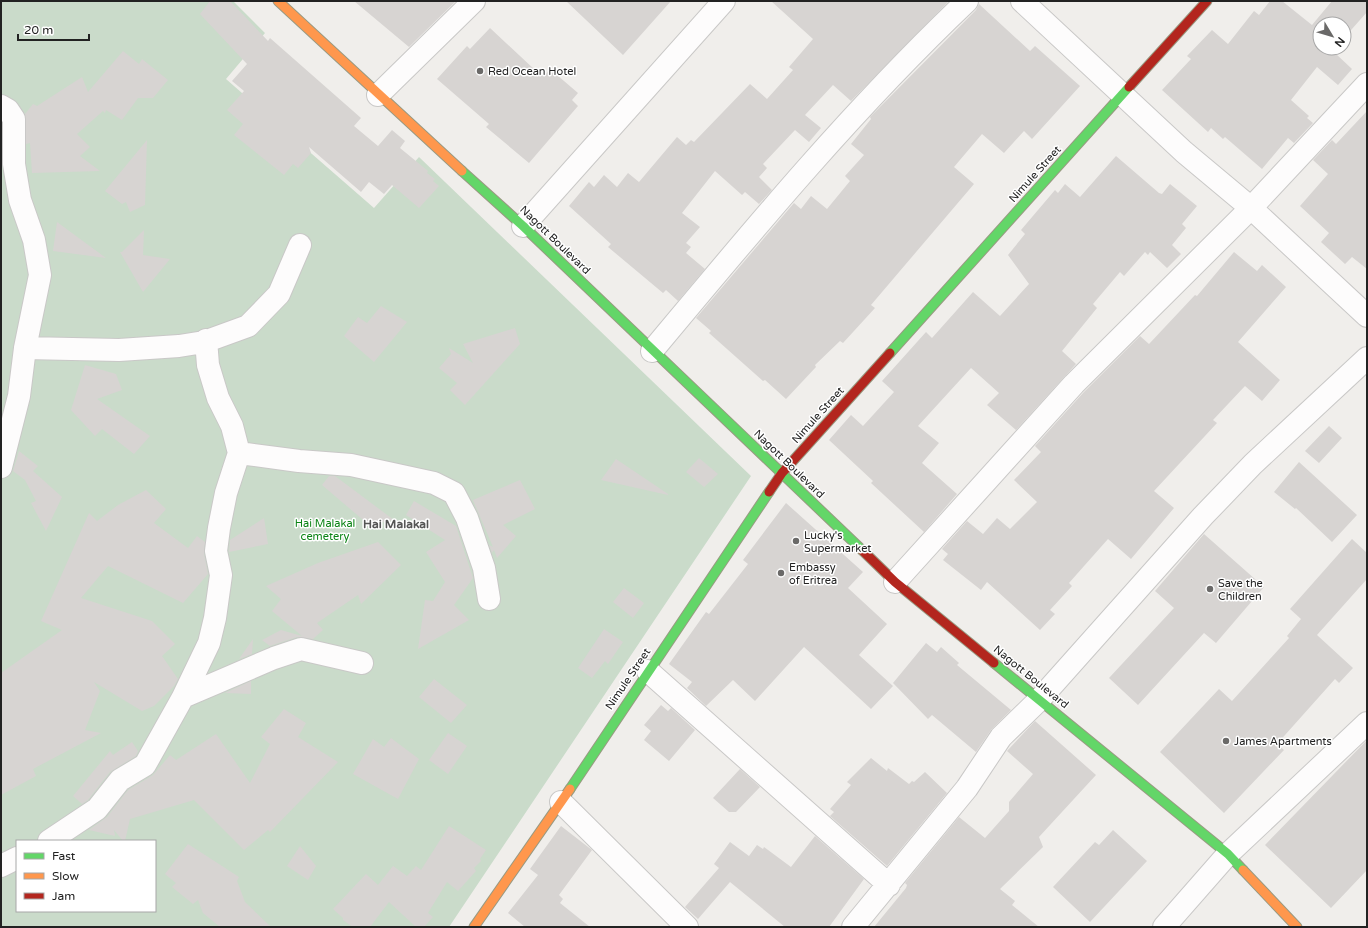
<svg xmlns="http://www.w3.org/2000/svg" width="1368" height="928" font-family="'Varela Round',sans-serif">
  <rect width="100%" height="100%" fill="#f0eeeb"/>
  <path fill="#cadbca" fill-rule="evenodd" d="M1 1H233L265 33 226 79 374 208 419 157 751 476 449 927H1ZM17 841H155V911H17Z"/>
  <path fill="#d7d4d2" d="M210 1H230L268 41 270 38 361 118 354 126 378 146 392 130 405 141 400 148 428 171 427 173 435 179 433 181 439 186 419 208 392 185 384 194 369 182 361 192 309 147 311 153 298 168 293 164 284 175 234 135 243 124 227 110 244 91 232 81 247 64 200 14Z
    M354 1H456L409 47Z
    M566 1H671L623 55Z
    M771 1H949L851 101 833 85 805 115 821 128 809 142 795 130 763 164 767 168 759 177 772 190 759 204 745 192 742 195 715 171 682 213 700 227 686 243 691 247 686 253 705 269 678 301 666 290 663 293 608 247 611 244 569 206 589 182 594 187 604 175 617 187 628 173 639 182 677 137 686 145 691 140 694 142 750 84 767 99 793 70 789 67 813 39Z
    M1270 1H1282L1312 25 1332 1H1367V12L1344 38V24H1320V48H1337L1338 49 1335 53 1352 69 1338 85 1317 67 1291 100 1309 116 1307 118 1313 123 1294 143 1288 138 1262 169 1225 137 1223 139 1211 128 1208 132 1162 90 1191 59 1187 56 1212 30 1228 44 1254 11 1259 15Z
    M979 4 1030 51 1035 46 1080 86 1032 139 1024 131 1004 153 982 134 954 167 974 184 871 305 875 308 843 343 840 341 815 365 816 367 786 399 765 380 763 381 709 333 711 331 696 318 794 203 801 209 811 196 827 209 850 181 845 176 864 155 851 144 871 119 870 117 976 10Z
    M490 28 535 70 537 69 545 75 550 69 578 93 572 100 578 106 529 163 486 127 489 124 437 79 467 46 470 49Z
    M123 51 139 64 142 59 168 80 153 98H138L122 120 106 110 105 113 103 111 77 134 90 147 80 156 100 171 32 173 30 143 26 144 25 114 33 104 37 106 82 77 88 92Z
    M1367 111V269L1352 257 1345 264 1321 242 1329 233 1300 206 1328 174 1313 160 1332 140 1336 144Z
    M147 140 145 205 130 212 126 202 122 204 105 191Z
    M1116 156 1159 193 1162 194 1170 184 1197 206 1182 224 1186 228 1172 245 1181 254 1167 268 1150 252 1148 255 1145 252 1124 276 1120 272 1093 304 1097 308 1062 351 1076 364 1016 430 987 405 999 393 971 368 918 426 939 443 922 463 957 494 924 532 871 483 873 481 829 440 851 415 863 426 894 392 882 381 926 332 932 338 973 292 1000 316 1029 284 1008 255 1025 234 1021 230 1055 190 1058 193 1065 184 1080 197Z
    M57 222 106 258 53 251Z
    M144 230 143 255 170 259 143 292 120 252H122Z
    M1234 252 1257 271 1262 265 1286 287 1238 342 1280 380 1262 401 1245 386 1213 420 1217 423 1154 491 1174 508 1131 559 1108 539 1069 583 1072 586 1050 610 1055 614 1040 630 987 582 981 590 943 560 948 554 942 549 967 521 983 534 997 518 1010 529 1037 502 1014 480 1041 452 1035 446 1083 393 1140 336 1149 344 1195 295 1197 296Z
    M381 306 407 322 374 362 344 336 358 317 367 323Z
    M515 328 520 344 465 405 450 390 457 383 439 368 451 354 449 348 473 363 463 344Z
    M85 365 116 374 122 390 97 399 150 436 134 454 102 429 95 436 71 410Z
    M1329 426 1342 438 1319 463 1305 451Z
    M19 451 38 466 33 471 62 497 46 531 31 503 36 501 25 480 13 471Z
    M699 458 718 474 704 487 686 472Z
    M616 459 668 494V495L601 480Z
    M1299 462 1357 515 1332 542 1296 508 1295 509 1274 492Z
    M329 476H335L394 520 369 525 322 485Z
    M520 480 535 509 503 525 516 536 497 558 494 550 492 553 489 545 493 547 472 498 473 500Z
    M146 490 166 509 154 523 188 548 197 536 205 542 204 553 208 574 183 603 108 566 81 598 152 621 175 644 162 656 178 679 174 686 154 706 142 711 94 682 100 691 85 730 101 733 33 769 36 776 1 795V673L62 630 41 621 89 513 97 521 118 505Z
    M414 501 456 526 473 578 454 605 469 620 418 649 425 600 433 601 445 582 426 552 445 540 406 515Z
    M786 503 863 572 848 588 887 624 859 655 893 686 871 709 804 647 755 701 733 680 706 706 687 688 692 682 669 664 706 612 709 614 748 564 743 560Z
    M264 518 268 544 229 552 230 540Z
    M1204 534 1264 587 1216 643 1204 633 1138 705 1109 678 1174 608 1155 591Z
    M1352 539 1367 553V579L1317 635 1353 668 1339 683 1335 679 1277 744 1284 750 1224 813 1160 752 1219 689 1232 701 1289 638 1287 636 1301 619 1290 609Z
    M378 542 401 565 361 604 358 595 317 623 323 630 313 639 297 637 270 646 262 640 281 630 302 636 272 611 281 599 266 586 318 563Z
    M624 588 644 603 633 618 613 602Z
    M604 629 623 642 608 664 605 661 592 678 578 668Z
    M253 639 252 654 239 659Z
    M926 643 937 652 941 647 959 663 957 665 1011 710 991 730 976 752 932 715 928 719 893 683Z
    M434 679 467 705 451 723 419 697Z
    M251 681V694L225 693Z
    M661 705 668 711 671 708 695 730 669 761 644 740 651 731 644 725Z
    M284 709 306 723 298 737 338 762 270 832 268 830 244 850 194 800 130 819 125 841H123L114 830 115 836 89 830 107 817 128 790 153 775 170 755 176 760 216 734 250 783 270 744 261 737Z
    M1035 721 1096 775 1039 837 1043 847 1000 889 1015 901 1012 905 1039 927H874L906 888 907 885 905 883 959 817 985 838 1009 811V802L1033 774 1007 751Z
    M448 733 467 746 448 774 429 760Z
    M391 738 419 759 398 799 353 774 373 739 384 747Z
    M1367 740V870L1331 908 1265 845Z
    M132 742 138 751 136 756 110 772 88 800 82 804 73 796 110 751 113 755Z
    M871 758 887 771 888 768 909 784 912 781 914 782 925 772 947 793 887 866 830 816 834 812 830 809 851 785 847 782Z
    M740 769 760 787 736 812H729L713 798Z
    M449 826 486 850 480 859 481 861 474 868 476 871 458 891 447 882 428 913 433 917 424 927H416L389 902 370 927H353L343 920V918L333 909 366 874 378 885 393 866 407 876 416 866 421 870Z
    M561 826 592 850 559 895 563 899 560 903 590 927H525L508 913 538 875 530 869Z
    M1113 830 1147 861 1090 922 1053 887 1095 842 1099 845Z
    M815 836 864 879 829 927H785L730 882 698 919 685 907 719 868 714 864 730 842 749 856 757 845 763 849 764 847 791 867Z
    M188 844 239 877 237 881 245 902 271 927H220L203 913 198 900 193 904 172 887 176 883 165 874Z
    M300 846 316 866 308 880 287 866Z"/>
  <g fill="none" stroke-linecap="round" stroke-linejoin="round">
    <g stroke="#c9c8c7" stroke-width="24">
      <path id="street" d="M1022 1 1184 152 1251 208 1367 316
        M378 95 474 1
        M1 106 8 110 14 119V164L20 200 34 240 40 275 25 348 19 396 1 467
        M523 226 724 1
        M25 348 119 350 179 346 204 342 248 326 279 294 300 245
        M652 351C752 231 853 109 967 1
        M239 453 299 461 351 465 434 483 454 493 467 518 484 568 489 599
        M895 582 1074 384 1251 208 1367 84
        M648 671 889 885
        M183 697 209 643 215 618 221 575 216 551 219 528 226 493 239 453 232 426 218 398 208 365 206 340
        M561 802 687 927
        M49 841 97 809 120 780 145 765 183 697 274 658 301 649 362 663
        M1 866 17 858
        M853 927 967 788 1001 737 1039 700 1203 516 1253 464 1367 358
        M1164 927 1228 854 1367 723"/>
    </g>
    <g stroke="#999a82" stroke-width="11">
      <path id="fast" d="M462 171 523 226 862 550
        M890 353 1129 87
        M994 663 1228 854 1243 870
        M570 789 769 492"/>
    </g>
    <g stroke="#999a82" stroke-width="11">
      <path id="slow" d="M278 1 462 171
        M1243 870 1297 927
        M474 927 570 789"/>
    </g>
    <g stroke="#999a82" stroke-width="11">
      <path id="jam" d="M1129 87 1207 1
        M769 492 782 473 890 353
        M862 550 895 582 994 663"/>
    </g>
    <use href="#street" stroke="#fdfcfc" stroke-width="22"/>
    <use href="#fast" stroke="#63d668" stroke-width="9"/>
    <use href="#slow" stroke="#ff974d" stroke-width="9"/>
    <use href="#jam" stroke="#b3261e" stroke-width="9"/>
  </g>
  <g fill="#6a6968" stroke="#fff" stroke-width="1.5">
    <circle cx="480" cy="71" r="4"/>
    <circle cx="796" cy="541" r="4"/>
    <circle cx="781" cy="573" r="4"/>
    <circle cx="1210" cy="589" r="4"/>
    <circle cx="1226" cy="741" r="4"/>
  </g>
  <g text-anchor="middle" dominant-baseline="central" stroke-width="3" stroke-linejoin="round" paint-order="stroke">
    <g font-size="11" fill="#222" stroke="#fff" text-anchor="start">
      <text x="488" y="71">Red Ocean Hotel</text>
      <text x="804" y="535">Lucky's<tspan x="804" dy="13">Supermarket</tspan></text>
      <text x="789" y="567">Embassy<tspan x="789" dy="13">of Eritrea</tspan></text>
      <text x="1218" y="583">Save the<tspan x="1218" dy="13">Children</tspan></text>
      <text x="1234" y="741">James Apartments</text>
    </g>
    <g font-size="11" fill="#222" stroke="#fff">
      <text transform="translate(1035 174) rotate(-48)">Nimule Street</text>
      <text transform="translate(555 240) rotate(44)">Nagott Boulevard</text>
      <text transform="translate(818 415) rotate(-48)">Nimule Street</text>
      <text transform="translate(789 464) rotate(44)">Nagott Boulevard</text>
      <text transform="translate(1031 677) rotate(39)">Nagott Boulevard</text>
      <text transform="translate(628 679) rotate(-56)">Nimule Street</text>
    </g>
    <g font-size="11" fill="#0c8416" stroke="#fff">
      <text x="325" y="523">Hai Malakal<tspan x="325" dy="13">cemetery</tspan></text>
    </g>
    <g font-size="12" font-weight="bold" fill="#555" stroke="#fff">
      <text x="396" y="524">Hai Malakal</text>
    </g>
  </g>
  <rect width="1368" height="928" fill="none" stroke="#222222" stroke-width="4"/>
  <rect x="16" y="840" width="140" height="72" fill="#ffffff" stroke="#a7a7a7"/>
  <rect x="24" y="853" width="20" height="6" fill="#63d668" stroke="#a7a7a7"/>
  <text x="52" y="860" font-size="12" fill="#222222">Fast</text>
  <rect x="24" y="873" width="20" height="6" fill="#ff974d" stroke="#a7a7a7"/>
  <text x="52" y="880" font-size="12" fill="#222222">Slow</text>
  <rect x="24" y="893" width="20" height="6" fill="#b3261e" stroke="#a7a7a7"/>
  <text x="52" y="900" font-size="12" fill="#222222">Jam</text>
  <g transform="translate(1332 36) rotate(128)"><circle r="19" fill="#ffffff" stroke="#a7a7a7"/>
  <path d="M0-3L7 15L0 10L-7 15Z" fill="#6a6968"/>
  <text y="-6" font-size="11" font-weight="bold" text-anchor="middle" fill="#222222">N</text>
  </g>
  <path d="M18 34v6h71v-6" fill="none" stroke="#222222" stroke-width="2"/>
  <text x="24" y="34" font-size="12" fill="#222222" stroke="#ffffff" stroke-width="3" paint-order="stroke">20 m</text>
</svg>
